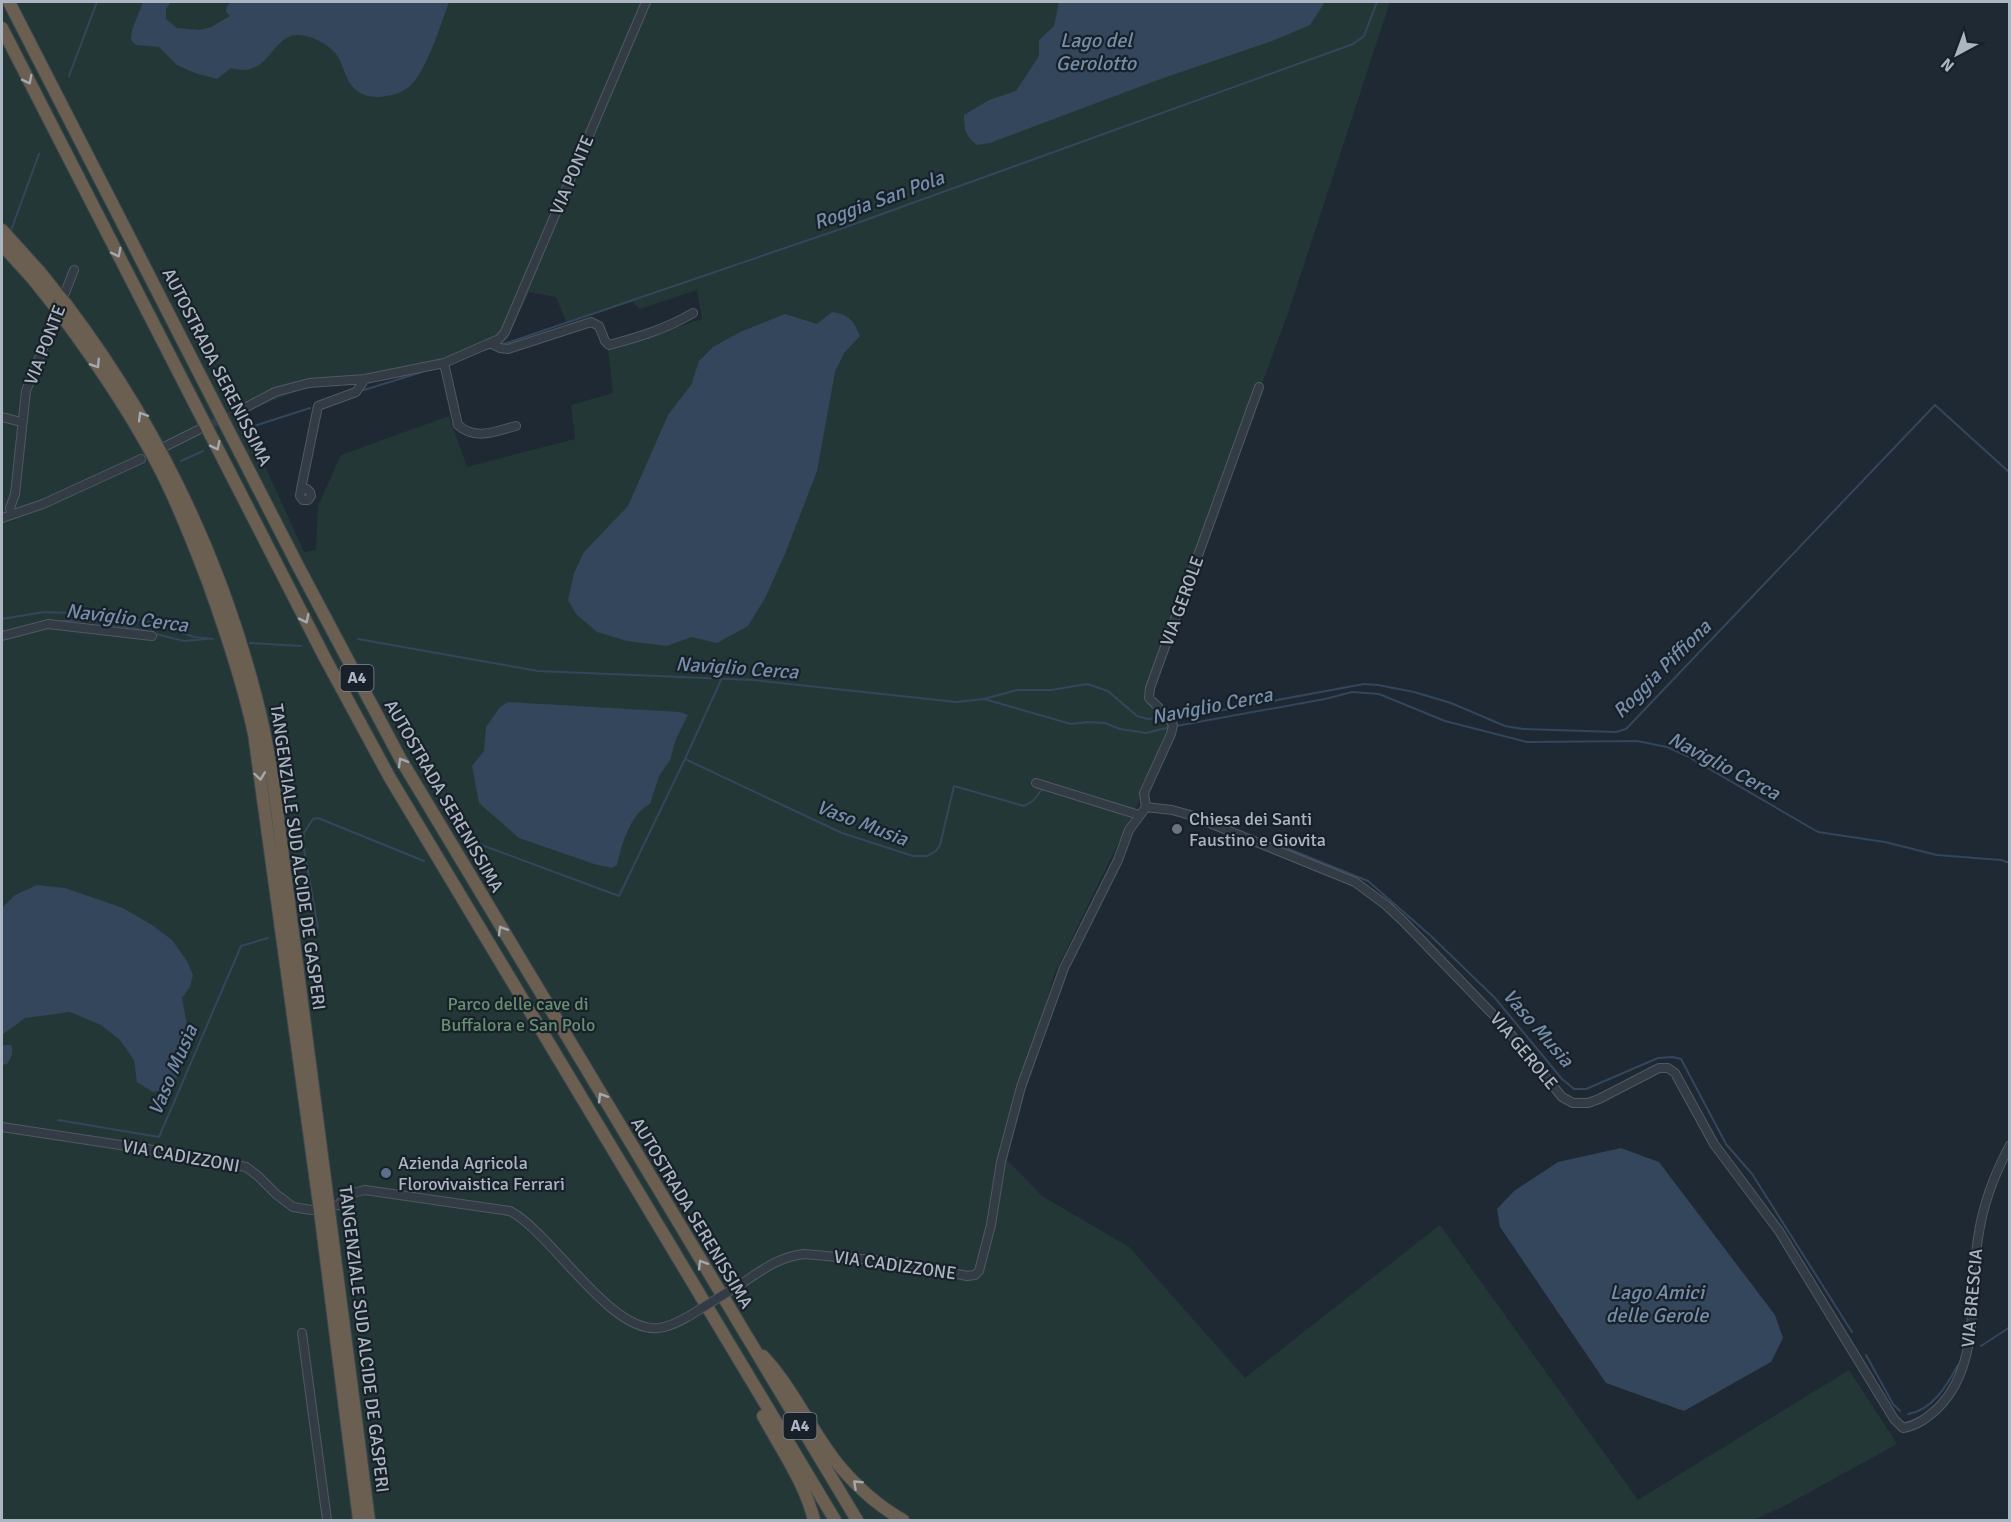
<svg xmlns="http://www.w3.org/2000/svg" width="2011" height="1522" font-family="Signika,sans-serif">
  <rect width="100%" height="100%" fill="#1f2934"/>
  <path fill="#243737" fill-rule="evenodd" d="M2 2H1390L1290 307 1184 599 1150 701 1172 722V733L1054 975 1004 1157 1042 1196 1129 1247 1245 1378 1440 1225 1638 1500 1849 1370 1897 1444 1786 1505 1753 1520H2ZM697 290 702 319 608 350 613 393 571 405 575 439 467 467 449 416 341 455 318 506 316 550 304 552 241 413 310 386 449 365 507 340 529 292 556 297 567 324 632 302 640 309Z"/>
  <path fill="#33465b" d="M143 2H171L166 9V19L177 28 200 30 211 27 230 16 226 12 227 6 231 2H449C441 24 427 69 411 85 404 92 395 95 386 96 375 98 364 97 356 90 345 81 344 65 336 54 328 44 312 36 300 35 270 33 271 80 231 68L217 79 195 73 177 65 159 47 136 45 131 40 132 30Z
    M1059 2H1325L1310 25 1272 41 1155 81 990 143 977 145C965 136 964 129 964 115L989 100 1016 91 1039 56V40L1054 26Z
    M832 312C849 314 854 321 860 336L844 353 835 372 817 471 785 554 765 598 748 626 717 643 691 637 667 646 627 641 597 632 576 614 568 600 574 573 584 552 628 506 668 415 691 385 699 361 713 347 740 332 785 314 817 324Z
    M508 702 680 712 688 715 676 739 670 760 659 776 650 804C630 814 622 844 617 865L612 868 594 864 519 838 479 803 472 766 484 751 486 727 500 707Z
    M37 885 65 888 123 908 152 925 172 940 187 961 193 975 190 987 182 998 191 1047 172 1088 153 1092 137 1082 134 1060 120 1040 101 1025 70 1012 25 1018 2 1035V908L15 895Z
    M5 1045H11C14 1053 11 1058 7 1064L2 1065V1046Z
    M1621 1148 1659 1162 1775 1315 1783 1338 1771 1362 1684 1411 1606 1383 1500 1227 1497 1209 1514 1191 1558 1162Z"/>
  <g fill="none" stroke-linecap="round" stroke-linejoin="round">
    <path stroke="#33465b" stroke-width="2" d="M69 76 97 2
      M10 233 39 154
      M501 345 835 231 1353 44 1364 36 1377 2
      M478 352 493 347
      M364 390 422 372
      M254 426 310 408
      M181 461 203 451
      M2 619 44 612 101 614 150 622 194 637 213 639
      M58 622C84 617 120 626 147 631
      M152 633 184 641 206 639
      M358 639 538 671 753 680 956 702 984 699 1071 724 1088 722 1105 723 1120 729 1146 733 1170 727
      M250 643 301 646
      M984 699 1017 690H1051L1087 684 1108 691 1137 716 1148 719 1166 718
      M1172 718 1191 716 1364 684 1378 685 1414 692 1451 703 1505 726 1523 729 1616 732 1626 729 1935 405 2010 473
      M1176 726 1325 699 1352 692 1379 694 1445 721 1527 742 1637 741 1667 747 1687 756 1818 832 1885 842 1937 855 2001 860 2010 863
      M685 759 721 680
      M1274 843 1368 881 1431 936 1495 998 1562 1079 1574 1089H1586L1658 1058 1673 1057 1681 1059 1726 1144 1752 1174 1852 1332
      M479 844 619 896 685 759 842 833 913 856H927L936 851 940 845 954 786 1024 806 1033 801 1043 788
      M318 928 303 843 304 833 313 819 318 818 424 861
      M58 1120 159 1137 241 946 268 938
      M1981 1346 2010 1327
      M1866 1355 1893 1404 1900 1411
      M1908 1414C1933 1410 1947 1385 1958 1365"/>
    <path stroke="#343e49" stroke-width="8" stroke-dasharray="8 4" stroke-linecap="butt" d="M201 429 239 411"/>
    <g stroke="#505963" stroke-width="10">
      <path id="minor" d="M490 343 500 348 508 349 591 322 599 326 605 341 609 345C639 337 666 329 693 313
        M444 363 458 425C476 441 495 431 516 426
        M239 411 275 392 309 383 365 379 444 363 499 339 505 332 646 2
        M2 417 21 422
        M166 446 198 430
        M301 489H307L310 492 311 496 308 500H303L300 496 301 489 318 406 356 392 365 379
        M11 514 10 508 15 494 26 391 74 270
        M2 518 43 504 141 459
        M2 636 48 624 152 636
        M1036 783 1139 815
        M1146 807 1144 793 1171 734 1173 725 1169 718 1149 698 1150 688 1259 387
        M2 1127 186 1155 246 1167 258 1176 276 1194 293 1207 311 1210 338 1205 349 1194 365 1190 510 1211C553 1234 610 1334 659 1328 670 1327 680 1321 689 1316
        M741 1284C762 1270 778 1257 804 1254L907 1263 967 1276 975 1275 979 1271 991 1225 1001 1162 1021 1087 1064 968 1118 860 1129 830 1146 807 1172 810 1190 815 1355 882 1386 905 1403 921 1504 1026 1562 1097 1573 1103H1588L1599 1099 1659 1068H1668L1675 1073 1714 1144 1779 1231 1894 1419 1903 1428C1918 1425 1927 1418 1938 1408 1983 1363 1968 1289 1979 1232 1984 1201 1995 1173 2010 1145
        M302 1333 327 1520"/>
    </g>
    <g stroke="#3d464f" stroke-width="14">
      <path id="highway" d="M9 2 298 566 400 758 857 1520
        M2 28 325 658 390 778 835 1520
        M2 230 40 272 59 296
        M2 245 32 278 56 308
        M66 304C155 422 219 553 256 697 273 761 279 829 288 895 301 997 315 1100 328 1202
        M62 316C99 366 134 418 162 473 180 509 194 545 208 582 226 632 243 682 254 734L319 1204
        M320 1211 359 1520
        M329 1211 369 1520
        M763 1356C793 1388 810 1429 837 1463 855 1485 878 1506 903 1520
        M763 1416C781 1449 805 1483 814 1520"/>
    </g>
    <use href="#minor" stroke="#333b44" stroke-width="8"/>
    <use href="#highway" stroke="#6a5f50" stroke-width="12"/>
    <g stroke="#505963" stroke-width="10" stroke-linecap="butt">
      <path id="minor-bridge" d="M689 1316 741 1284"/>
    </g>
    <g stroke="#3d464f" stroke-width="14" stroke-linecap="butt">
      <path id="highway-bridge" d="M59 296 66 304
        M56 308 62 316
        M328 1202 329 1211
        M319 1204 320 1211"/>
    </g>
    <use href="#minor-bridge" stroke="#333b44" stroke-width="8"/>
    <use href="#highway-bridge" stroke="#6a5f50" stroke-width="12"/>
  </g>
  <defs><path id="oneway-chevron" d="M-2-3.5L2.5 0L-2 3.5" fill="none" stroke-width="1.6" stroke-linecap="round" stroke-linejoin="round" transform="scale(1.5)"/></defs>
  <g stroke="#a2a9b1">
    <use href="#oneway-chevron" transform="translate(28 80) rotate(63)"/>
    <use href="#oneway-chevron" transform="translate(117 253) rotate(63)"/>
    <use href="#oneway-chevron" transform="translate(96 364) rotate(57)"/>
    <use href="#oneway-chevron" transform="translate(142 416) rotate(-121)"/>
    <use href="#oneway-chevron" transform="translate(216 446) rotate(63)"/>
    <use href="#oneway-chevron" transform="translate(305 619) rotate(63)"/>
    <use href="#oneway-chevron" transform="translate(402 762) rotate(-120)"/>
    <use href="#oneway-chevron" transform="translate(260 776) rotate(82)"/>
    <use href="#oneway-chevron" transform="translate(502 930) rotate(-121)"/>
    <use href="#oneway-chevron" transform="translate(602 1097) rotate(-121)"/>
    <use href="#oneway-chevron" transform="translate(702 1264) rotate(-121)"/>
    <use href="#oneway-chevron" transform="translate(857 1484) rotate(-137)"/>
  </g>
  <circle fill="#6b7280" stroke="#182029" stroke-width="2" cx="1177" cy="829" r="6"/>
  <circle fill="#5c6f8a" stroke="#182029" stroke-width="2" cx="386" cy="1173" r="6"/>
  <g text-anchor="middle" dominant-baseline="central" stroke-width="4.5" stroke-linejoin="round" paint-order="stroke">
    <g fill="#182029" stroke="#808994" stroke-width="1.5">
      <rect x="340.5" y="665" width="33" height="26" rx="4.5"/>
      <rect x="783.5" y="1413" width="33" height="26" rx="4.5"/>
    </g>
    <g font-size="16" font-weight="bold" fill="#acb6c2">
      <text x="357" y="678">A4</text>
      <text x="800" y="1426">A4</text>
    </g>
    <g font-size="18" fill="#acb6c2" stroke="#182029">
      <text transform="translate(572 175) rotate(-67)">VIA PONTE</text>
      <text transform="translate(45 345) rotate(-69)">VIA PONTE</text>
      <text transform="translate(217 367) rotate(63)">AUTOSTRADA SERENISSIMA</text>
      <text transform="translate(1182 601) rotate(-70)">VIA GEROLE</text>
      <text transform="translate(444 796) rotate(60)">AUTOSTRADA SERENISSIMA</text>
      <text transform="translate(298 857) rotate(82)">TANGENZIALE SUD ALCIDE DE GASPERI</text>
      <text transform="translate(1524 1051) rotate(50)">VIA GEROLE</text>
      <text transform="translate(181 1156) rotate(10)">VIA CADIZZONI</text>
      <text transform="translate(692 1213) rotate(59)">AUTOSTRADA SERENISSIMA</text>
      <text transform="translate(895 1265) rotate(8)">VIA CADIZZONE</text>
      <text transform="translate(1972 1298) rotate(-85)">VIA BRESCIA</text>
      <text transform="translate(364 1339) rotate(83)">TANGENZIALE SUD ALCIDE DE GASPERI</text>
    </g>
    <g font-size="18" fill="#acb6c2" stroke="#182029" text-anchor="start">
      <text x="1189" y="819">Chiesa dei Santi<tspan x="1189" dy="21">Faustino e Giovita</tspan></text>
      <text x="398" y="1163">Azienda Agricola<tspan x="398" dy="21">Florovivaistica Ferrari</tspan></text>
    </g>
    <g font-size="18" fill="#66906e" stroke="#182029">
      <text x="518" y="1004">Parco delle cave di<tspan x="518" dy="21">Buffalora e San Polo</tspan></text>
    </g>
    <g font-size="20" font-style="italic" fill="#758eaa" stroke="#182029">
      <text x="1096" y="40">Lago del<tspan x="1096" dy="23">Gerolotto</tspan></text>
      <text transform="translate(879 200) rotate(-20)">Roggia San Pola</text>
      <text transform="translate(127 618) rotate(7)">Naviglio Cerca</text>
      <text transform="translate(737 668) rotate(4)">Naviglio Cerca</text>
      <text transform="translate(1662 669) rotate(-45)">Roggia Piffiona</text>
      <text transform="translate(1212 706) rotate(-11)">Naviglio Cerca</text>
      <text transform="translate(1724 766) rotate(28)">Naviglio Cerca</text>
      <text transform="translate(862 823) rotate(21)">Vaso Musia</text>
      <text transform="translate(1538 1028) rotate(49)">Vaso Musia</text>
      <text transform="translate(173 1070) rotate(-67)">Vaso Musia</text>
      <text x="1657" y="1292">Lago Amici<tspan x="1657" dy="23">delle Gerole</tspan></text>
    </g>
  </g>
  <rect width="2011" height="1522" fill="none" stroke="#acb6c2" stroke-width="6"/>
  <g transform="translate(1957 54) rotate(221)" stroke="#182029" stroke-width="4.5" paint-order="stroke">
  <path d="M0-4.5L10 22L0 15L-10 22Z" fill="#acb6c2"/>
  <text y="-9" font-size="16" font-weight="bold" text-anchor="middle" fill="#acb6c2">N</text>
  </g>
</svg>
